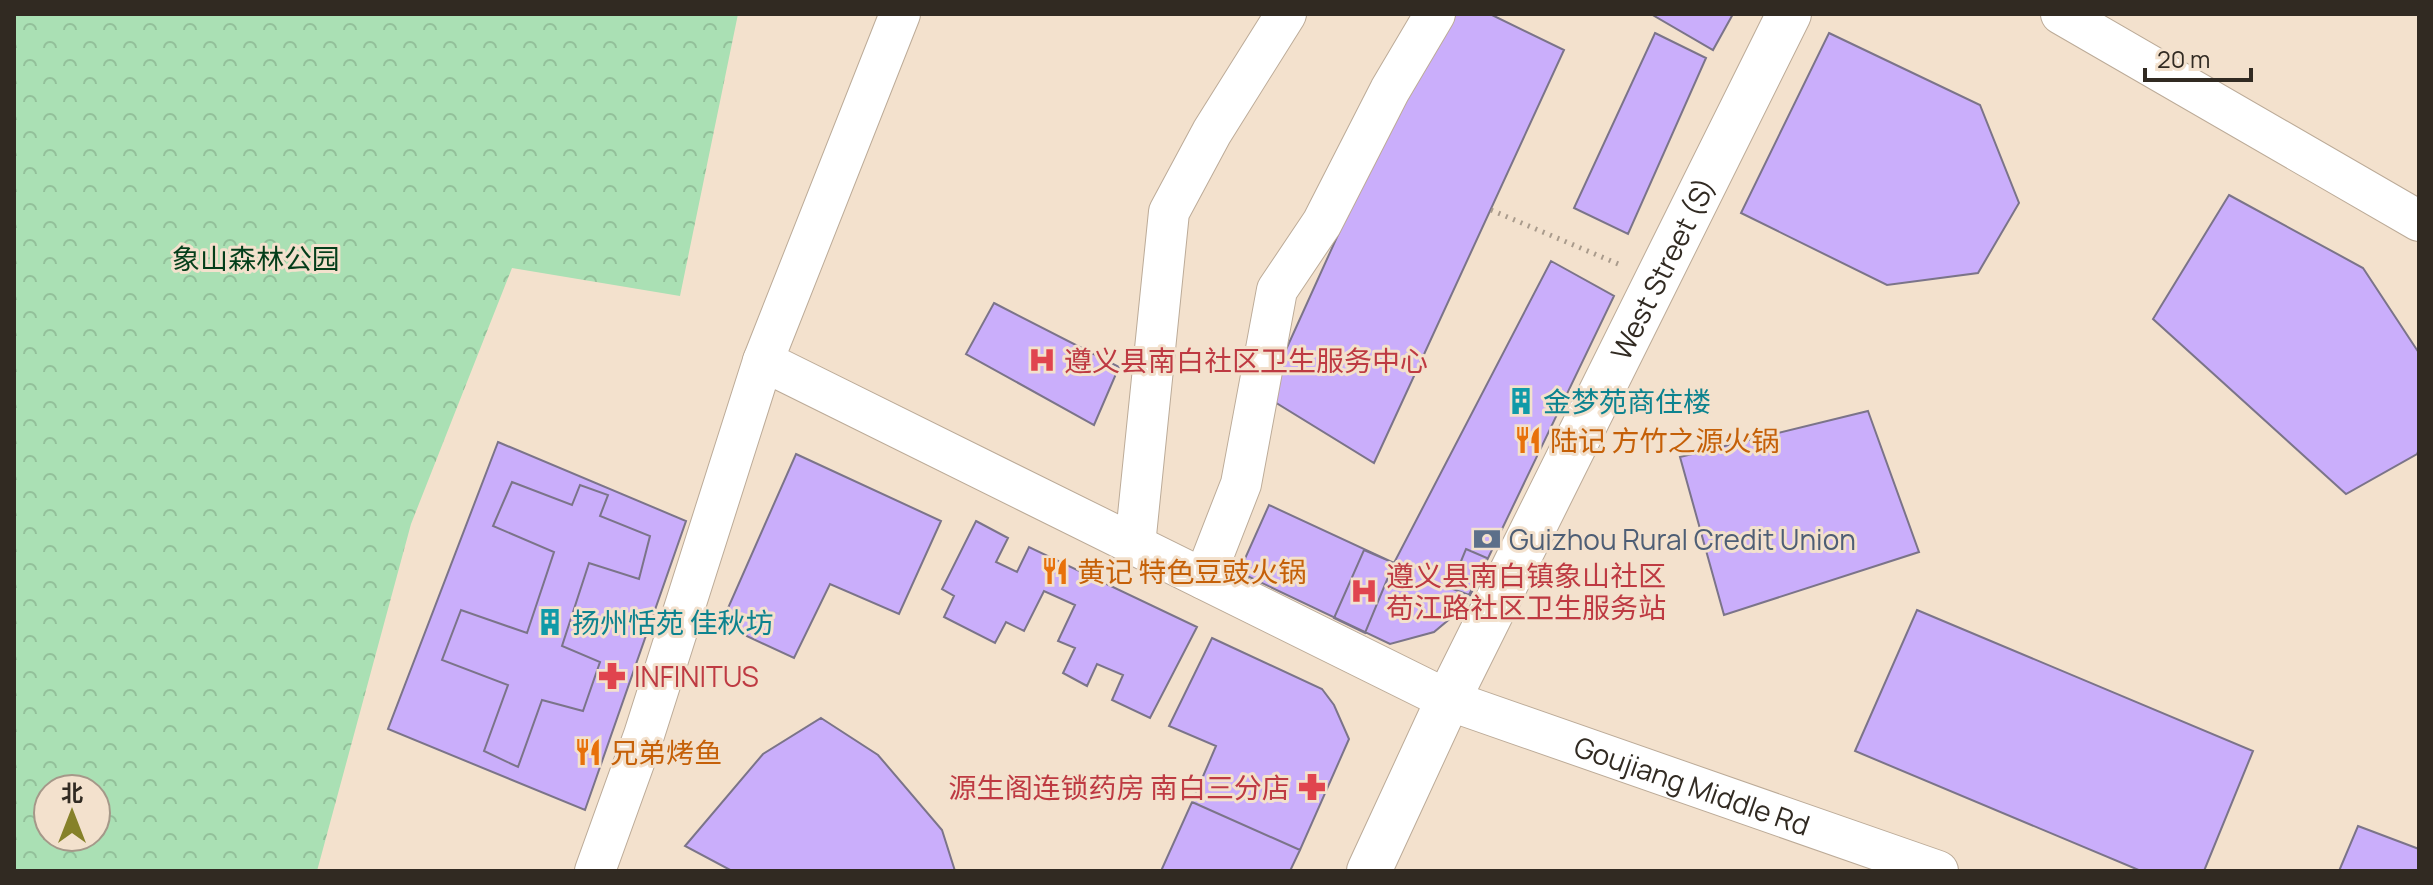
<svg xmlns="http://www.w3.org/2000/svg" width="2433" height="885" font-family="Manrope,'Noto Sans SC',sans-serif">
  <defs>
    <pattern id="forest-crowns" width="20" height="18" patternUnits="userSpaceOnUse" patternTransform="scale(2)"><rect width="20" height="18" fill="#aae0b4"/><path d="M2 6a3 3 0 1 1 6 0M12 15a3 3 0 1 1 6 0" fill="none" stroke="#93c09a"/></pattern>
  </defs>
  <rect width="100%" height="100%" fill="#f3e1cd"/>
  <path fill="url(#forest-crowns)" fill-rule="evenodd" d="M14 14H738L680 296 512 268 411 524 317 871H14ZM48 789H96V837H48Z"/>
  <path fill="#caaefb" stroke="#7b7489" stroke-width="2" d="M1438 14H1490L1564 50 1374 463 1265 396Z
    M1651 14H1733L1713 50Z
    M1655 33 1706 58 1628 234 1574 208Z
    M1829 33 1980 105 2019 203 1978 273 1887 285 1741 213Z
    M2229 195 2363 268 2419 353V449L2417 454 2346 494 2153 319Z
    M1551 261 1614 296 1465 606 1434 632 1390 644 1239 572 1269 505 1394 563Z
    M994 303 1119 367 1094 425 966 354Z
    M1868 411 1919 552 1724 615 1680 457Z
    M498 442 686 521 585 810 388 729Z
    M796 454 941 521 899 614 830 584 794 658 721 624Z
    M512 482 572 505 580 485 608 495 600 516 650 536 639 579 589 563 562 646 600 662 583 711 542 700 518 767 484 751 508 685 442 660 461 610 527 633 554 552 493 526Z
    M976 521 1008 538 996 562 1017 572 1029 547 1197 627 1150 718 1112 700 1123 675 1097 664 1087 686 1063 673 1075 648 1058 641 1075 605 1044 591 1024 631 1006 622 995 643 944 617 954 596 942 589Z
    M1466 549 1487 558 1469 595 1450 588Z
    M1364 550 1394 563 1365 633 1334 618Z
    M1917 610 2253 751 2204 871H2141L1855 751Z
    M1212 638 1322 689 1334 705 1349 739 1300 850 1192 802 1216 746 1169 726Z
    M821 718 878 755 942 830 955 871H732L685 846 763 754Z
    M1192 802 1300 850 1290 871H1161Z
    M2358 826 2419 849V871H2339Z"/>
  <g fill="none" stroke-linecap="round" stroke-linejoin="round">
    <g stroke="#bcab98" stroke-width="42">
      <g id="minor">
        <path id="s1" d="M900 14 763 361 1448 700 1938 871"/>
        <path d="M2061 14 2419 221"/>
        <path d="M1135 545 1169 212 1212 132 1286 14"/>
        <path d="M1204 579 1241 484 1277 290 1322 223 1390 90 1435 14"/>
        <path d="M595 871 644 735 763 361"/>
      </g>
    </g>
    <g stroke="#bcab98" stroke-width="46">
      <g id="major">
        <path id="s2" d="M1369 871 1448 700 1789 14"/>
      </g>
    </g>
    <path stroke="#a99b8c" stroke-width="5" stroke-dasharray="2 6" stroke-linecap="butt" d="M1491 210 1623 266"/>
    <use href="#minor" stroke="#fff" stroke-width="40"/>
    <use href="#major" stroke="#fff" stroke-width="44"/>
  </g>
  <defs>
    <g id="hospital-bare" transform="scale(2.16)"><path d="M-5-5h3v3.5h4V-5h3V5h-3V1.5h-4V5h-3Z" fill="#e0444e" stroke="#f3e1cd" stroke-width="2.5" paint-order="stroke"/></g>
    <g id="building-bare" transform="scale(2.16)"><path d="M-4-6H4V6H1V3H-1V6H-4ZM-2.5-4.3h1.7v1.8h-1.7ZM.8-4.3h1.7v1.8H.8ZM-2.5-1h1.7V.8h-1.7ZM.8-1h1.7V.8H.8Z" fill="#0f9aa8" stroke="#f3e1cd" stroke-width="2.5" paint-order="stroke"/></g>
    <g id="restaurant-bare" transform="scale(2.16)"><path d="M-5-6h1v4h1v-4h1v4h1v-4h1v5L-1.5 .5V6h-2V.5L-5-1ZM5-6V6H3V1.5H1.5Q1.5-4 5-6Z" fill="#e8710a" stroke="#f3e1cd" stroke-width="2.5" paint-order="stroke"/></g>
    <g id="bank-bare" transform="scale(2.16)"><path d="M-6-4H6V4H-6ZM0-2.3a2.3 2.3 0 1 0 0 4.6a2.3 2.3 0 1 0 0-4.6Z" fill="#5c6f8a" stroke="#f3e1cd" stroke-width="2.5" paint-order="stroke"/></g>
    <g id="pharmacy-bare" transform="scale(2.16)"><path d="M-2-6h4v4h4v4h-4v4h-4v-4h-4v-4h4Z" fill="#e0444e" stroke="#f3e1cd" stroke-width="2.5" paint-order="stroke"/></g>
  </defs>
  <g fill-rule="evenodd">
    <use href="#hospital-bare" x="1042" y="360"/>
    <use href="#building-bare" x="1521" y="401"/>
    <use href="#restaurant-bare" x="1528" y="440"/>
    <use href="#bank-bare" x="1487" y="539"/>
    <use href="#restaurant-bare" x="1055" y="571"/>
    <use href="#hospital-bare" x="1364" y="591"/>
    <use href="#building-bare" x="550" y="622"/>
    <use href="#pharmacy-bare" x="612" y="676"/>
    <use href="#restaurant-bare" x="588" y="752"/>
    <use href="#pharmacy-bare" x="1312" y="787"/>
  </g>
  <g text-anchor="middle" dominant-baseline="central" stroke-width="6" stroke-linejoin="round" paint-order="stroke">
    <g font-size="28" fill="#043e1a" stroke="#f3e1cd">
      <text x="256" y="258">象山森林公园</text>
    </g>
    <g font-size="28" fill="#312a22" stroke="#f3e1cd">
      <text stroke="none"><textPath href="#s2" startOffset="670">West Street (S)</textPath></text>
      <text stroke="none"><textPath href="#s1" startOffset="1396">Goujiang Middle Rd</textPath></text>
    </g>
    <g font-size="28" fill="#be3a42" stroke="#f3e1cd" text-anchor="start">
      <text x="1064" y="360">遵义县南白社区卫生服务中心</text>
      <text x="1386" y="575">遵义县南白镇象山社区<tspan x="1386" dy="32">苟江路社区卫生服务站</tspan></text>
      <text x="634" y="676">INFINITUS</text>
      <text x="1290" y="787" text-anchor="end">源生阁连锁药房 南白三分店</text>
    </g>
    <g font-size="28" fill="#0d838f" stroke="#f3e1cd" text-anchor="start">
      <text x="1543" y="401">金梦苑商住楼</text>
      <text x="572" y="622">扬州恬苑 佳秋坊</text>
    </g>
    <g font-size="28" fill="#c56008" stroke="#f3e1cd" text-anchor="start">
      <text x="1550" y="440">陆记 方竹之源火锅</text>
      <text x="1077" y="571">黄记 特色豆豉火锅</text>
      <text x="610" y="752">兄弟烤鱼</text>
    </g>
    <g font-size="28" fill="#4e5e75" stroke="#f3e1cd" text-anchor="start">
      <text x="1509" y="539">Guizhou Rural Credit Union</text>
    </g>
  </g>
  <rect width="2433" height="885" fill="none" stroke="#312a22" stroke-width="32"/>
  <g transform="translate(72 813)"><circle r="38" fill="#f3e1cd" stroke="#a59889" stroke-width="2"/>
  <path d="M0-6L14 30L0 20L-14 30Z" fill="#868129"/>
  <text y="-12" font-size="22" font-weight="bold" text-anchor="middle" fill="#312a22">北</text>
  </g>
  <path d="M2145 68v12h106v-12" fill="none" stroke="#312a22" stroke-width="4"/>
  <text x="2157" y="68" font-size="24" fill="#312a22" stroke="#f3e1cd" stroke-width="6" paint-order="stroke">20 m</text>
</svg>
